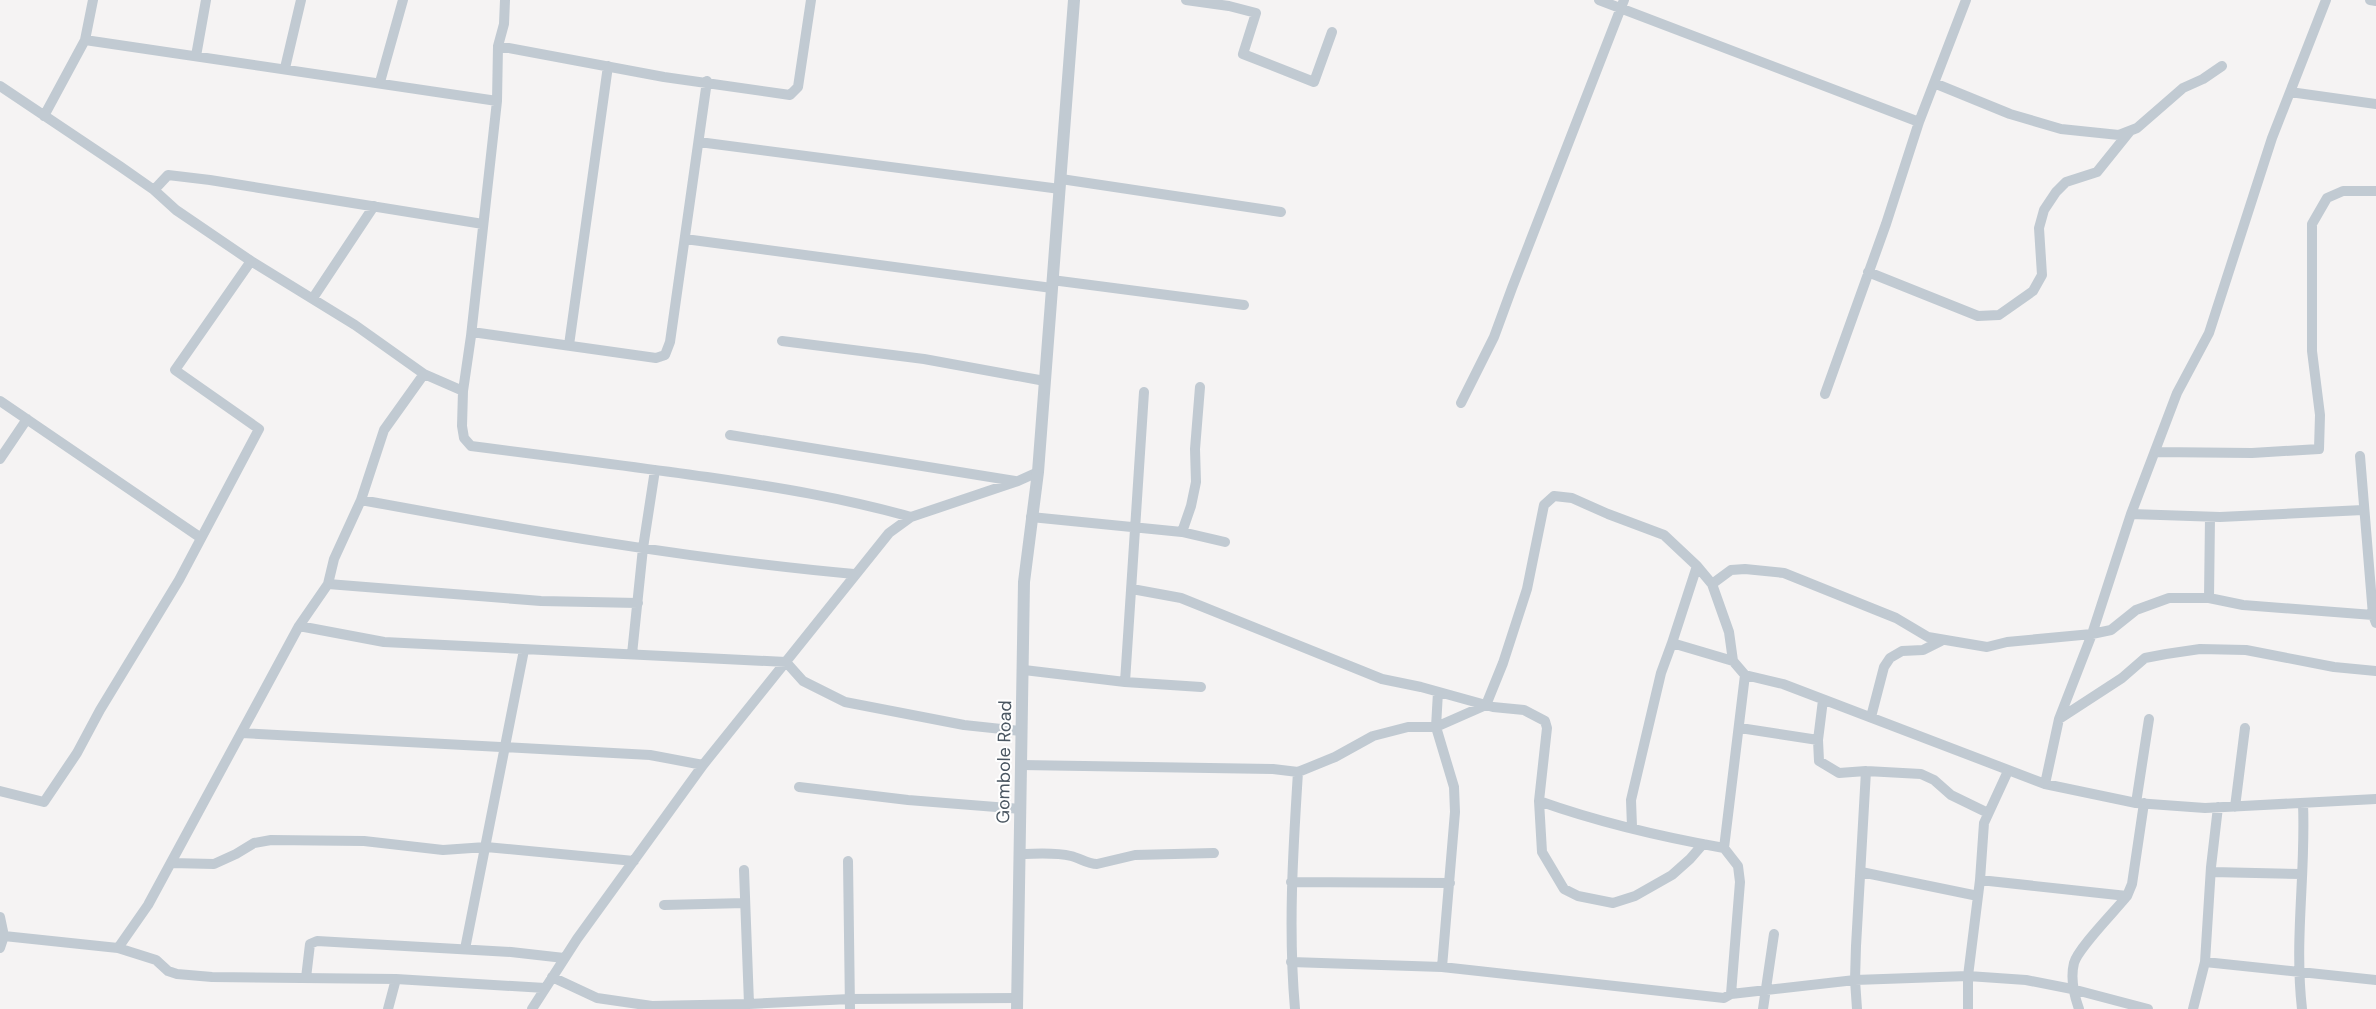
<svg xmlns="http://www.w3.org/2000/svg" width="2376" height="1009" font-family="'DM Sans',sans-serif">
  <rect width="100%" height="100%" fill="#f5f3f3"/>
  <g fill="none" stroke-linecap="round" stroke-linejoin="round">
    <path stroke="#c1cad2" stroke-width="10" d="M505 0 504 24 498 46 497 101 471 336 463 391 462 426 464 438 471 446C550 456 629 466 707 477 776 487 844 498 911 517
      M1186 0 1229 6 1256 13 1243 54 1314 82 1332 32
      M1599 0 1919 122
      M2370 0 2376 1
      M85 40 497 101
      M498 46 664 77 790 95 798 87 811 0
      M196 56 206 0
      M285 68 301 0
      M380 82 403 0
      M1934 83 2010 114 2061 129 2119 135 2137 128 2183 88 2203 79 2222 66
      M0 86 121 167 154 190 176 210 251 261 355 325 424 374 463 391
      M2290 92 2376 104
      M44 116 85 40 93 0
      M699 142 1060 189
      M1061 179 1281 212
      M154 190 168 175 210 180 483 224
      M685 239 1052 288
      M1868 272 1978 316 1999 315 2033 291 2042 275 2039 228 2044 210 2056 192 2066 182 2097 172 2130 131
      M1052 280 1244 305
      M313 298 374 206
      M472 332 656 358 665 355 670 342 707 81
      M782 341 924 359 1045 381
      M569 345 608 66
      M1825 394 1886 224 1919 122 1966 0
      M0 401 201 538
      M1461 403 1494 337 1512 288 1624 0
      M730 435 1015 481
      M2155 452 2252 453 2319 449 2320 415 2312 351V224L2327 198 2343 191H2376
      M2360 456 2373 615 2376 623
      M0 459 27 419
      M361 500C524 530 688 559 854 574
      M2131 514 2220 517 2363 510
      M1031 517 1182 532 1225 542
      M1182 532 1191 506 1196 482 1195 449 1200 387
      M328 584 541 601 638 603
      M1712 584 1731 570 1745 569 1784 573 1896 618 1928 637 1987 647 2007 642 2092 634 2111 630 2136 610 2169 598H2209L2243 605 2373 615
      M1132 589 1181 598 1382 679 1421 687 1493 707 1524 710 1545 721 1547 728 1539 801 1542 852 1564 889 1578 896 1613 903 1635 896 1672 875 1690 859 1703 844
      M2209 598 2210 517
      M299 626 384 642 786 662 803 681 845 702 964 725 1021 731
      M1672 643 1697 566
      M632 654 643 548 655 470
      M1024 670 1125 682 1201 687
      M1125 682 1144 392
      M1438 692 1436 727 1454 787 1455 812 1442 967
      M1823 700 1818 740 1819 761 1839 773 1866 771 1921 774 1934 780 1951 795 1988 813
      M1871 717 1884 667 1890 658 1902 651 1923 650 1941 641
      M2059 719 2122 678 2145 658 2166 654 2200 649 2246 650 2334 667 2376 671
      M1740 728 1818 740
      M242 733 650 755 703 765
      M1021 765 1273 769 1298 772 1335 757 1373 736 1408 727H1436L1486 705 1503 663 1527 589 1544 505 1554 496 1572 498 1608 514 1664 535 1697 566 1712 584 1729 632 1733 661
      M2045 784 2059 719 2092 634 2131 514 2177 393 2209 333 2272 138 2326 0
      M799 787 908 800 1021 809
      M0 791 44 802 77 753 100 710 179 580 259 429 175 370 251 261
      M1539 801C1598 822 1662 837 1724 848L1738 866 1740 882 1731 994
      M2136 803 2149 719
      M2235 807 2245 728
      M1632 827 1631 800 1661 673 1672 643 1733 661 1745 675 1783 684 2045 784 2136 803 2205 808 2376 799
      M1724 848 1745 675
      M1020 854C1037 854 1054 852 1071 856 1080 858 1087 864 1097 864L1135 855 1214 853
      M848 861 850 1009
      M171 863 214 864 236 854 254 843 271 840 364 841 443 850 486 847 634 861
      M744 870 749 1004
      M1861 872 1978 896
      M2212 872 2301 874
      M1980 880 2127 896 2132 884 2144 803
      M1291 882 1450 883
      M664 905 745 903
      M0 917 4 936H0
      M0 948 4 936 118 948 148 905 299 626 328 584 334 559 361 500 384 430 424 374
      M118 948 156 960 168 971 177 974 212 977 396 979 545 988
      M465 949 524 650
      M1291 962 1442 967 1724 998 1731 994 1855 980 1968 976 1980 880 1984 823 2008 771
      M2205 962 2376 980
      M552 977 597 998 652 1006
      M306 978 310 944 317 941 511 952 564 958
      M388 1009 396 979
      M532 1009 577 939 703 765 889 533 911 517 1018 481 1038 472
      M651 1009 652 1006 749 1004 850 999 1017 998
      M1295 1009C1288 929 1293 851 1298 772
      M1763 1009 1774 934
      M1857 1009 1855 980 1856 946 1866 771
      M1968 1009V976L2026 980 2072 989 2148 1009
      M2079 1009C2074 995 2070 979 2074 963 2078 948 2116 910 2127 896
      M2193 1009 2205 962 2211 867 2218 807
      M2302 1009C2294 939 2306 873 2303 804"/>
    <path stroke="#c1cad2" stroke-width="12" d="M1017 1009 1024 582 1038 472 1074 0"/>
  </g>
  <g text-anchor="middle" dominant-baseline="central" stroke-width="4" stroke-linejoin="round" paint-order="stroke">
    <g font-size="18" fill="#4a5661" stroke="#fff">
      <text transform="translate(1004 762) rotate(-89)">Gombole Road</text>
    </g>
  </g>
</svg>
